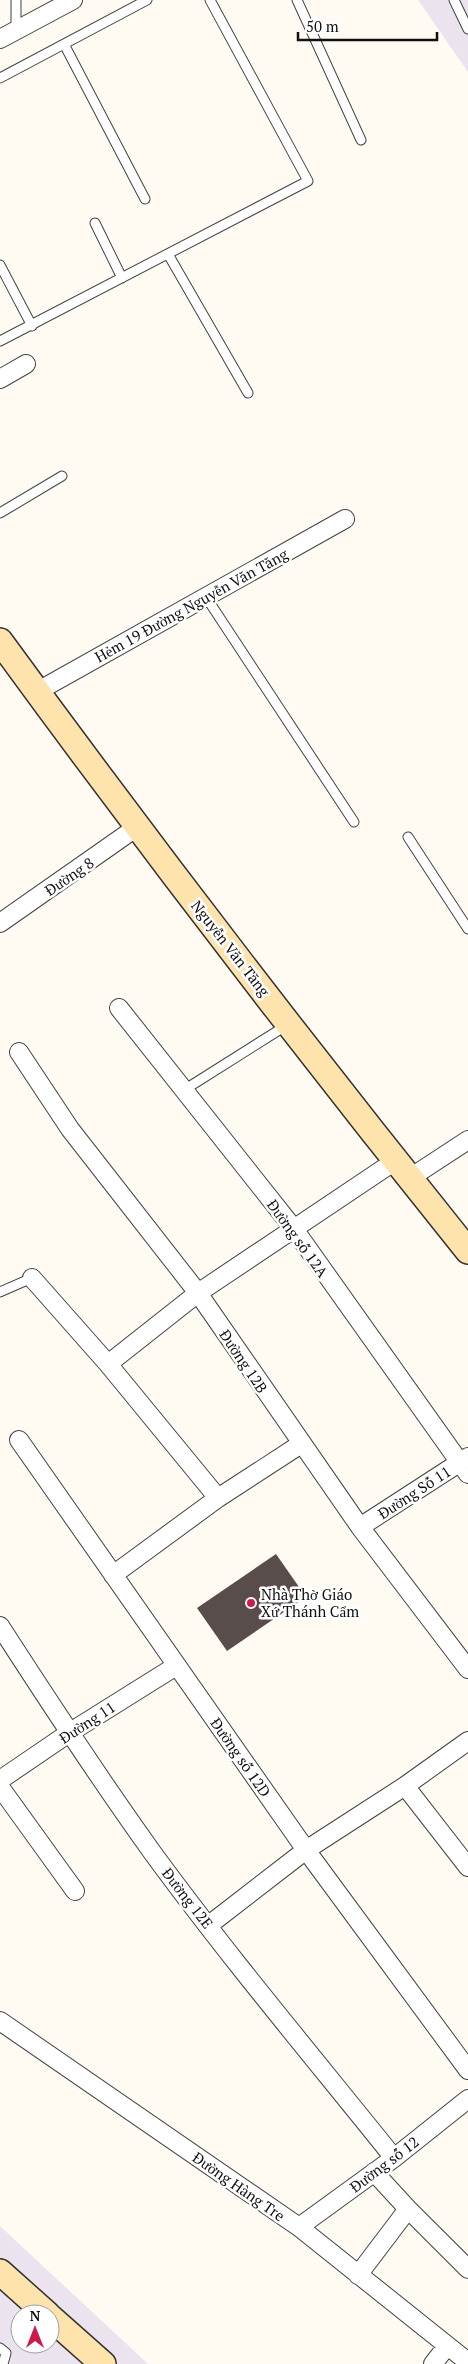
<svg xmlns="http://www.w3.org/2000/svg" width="468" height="2364" font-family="'PT Serif',serif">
  <rect width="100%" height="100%" fill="#fffaf2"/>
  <path fill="#ebe4ef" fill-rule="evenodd" d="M418 0H468V72Z
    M0 2226 148 2364H0ZM20 2314H50V2344H20Z"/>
  <path fill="#594d4b" d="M276 1554 306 1597 227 1651 197 1608Z"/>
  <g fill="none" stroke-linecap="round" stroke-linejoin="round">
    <g stroke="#434343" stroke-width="11">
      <path id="lane" d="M16 0V30
        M297 0 361 140
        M454 0 468 29
        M64 44 145 199
        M0 78 147 0
        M95 223 122 278
        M168 254 248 393
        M0 265 32 326
        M0 341 308 181 210 0
        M0 513 62 476
        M206 597 354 822
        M408 837 468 929
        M184 1090 287 1025
        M0 1292 32 1278
        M0 2348 6 2353 3 2364"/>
    </g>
    <g stroke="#434343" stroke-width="20">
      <path id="street" d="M0 39 73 0
        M0 379 26 364
        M38 691 345 519
        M0 923 137 827
        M119 1008 294 1229 468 1474
        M19 1052 70 1129 198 1293 360 1527 468 1669
        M410 1178 468 1140
        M32 1278 108 1364 218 1498
        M108 1364 198 1293 395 1161
        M19 1440 306 1850 468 2070
        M360 1527 468 1457
        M113 1575 218 1498 301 1444
        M0 1626C49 1702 99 1778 152 1852 228 1956 313 2057 394 2158
        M0 1780 69 1733 176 1666
        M405 1786 468 1867
        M0 1787 75 1891
        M209 1925 306 1850 405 1786 468 1741
        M0 2021 299 2227 468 2362
        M374 2172 408 2209 468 2269
        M299 2227 394 2158 468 2099
        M358 2275 408 2209
        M433 2364 447 2346"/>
    </g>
    <g stroke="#323232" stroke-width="28">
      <path id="secondary" d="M0 641C151 848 307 1051 468 1251
        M0 2272 47 2314
        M50 2317 103 2364"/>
    </g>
    <use href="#lane" stroke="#fff" stroke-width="9"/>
    <use href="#street" stroke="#fff" stroke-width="18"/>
    <use href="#secondary" stroke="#ffe3ad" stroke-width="25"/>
  </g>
  <circle fill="#cd1a4c" stroke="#fff" stroke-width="2" cx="251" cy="1603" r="5"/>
  <g text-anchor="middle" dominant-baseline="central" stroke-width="5" stroke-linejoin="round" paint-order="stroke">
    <g font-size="15" fill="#101010" stroke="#fff">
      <text transform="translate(191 605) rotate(-29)">Hẻm 19 Đường Nguyễn Văn Tăng</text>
      <text transform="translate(69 876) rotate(-34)">Đường 8</text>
      <text transform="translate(231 948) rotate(52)">Nguyễn Văn Tăng</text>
      <text transform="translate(298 1238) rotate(54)">Đường số 12A</text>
      <text transform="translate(244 1361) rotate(56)">Đường 12B</text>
      <text transform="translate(414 1492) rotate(-33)">Đường Số 11</text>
      <text transform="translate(87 1722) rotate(-33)">Đường 11</text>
      <text transform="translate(241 1757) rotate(55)">Đường số 12D</text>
      <text transform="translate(188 1898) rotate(52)">Đường 12E</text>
      <text transform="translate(384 2164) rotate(-37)">Đường số 12</text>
      <text transform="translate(239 2186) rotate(35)">Đường Hàng Tre</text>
    </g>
    <g font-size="15" fill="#101010" stroke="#fff" text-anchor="start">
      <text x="261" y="1594">Nhà Thờ Giáo<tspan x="261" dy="17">Xứ Thánh Cẩm</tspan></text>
    </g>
  </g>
  <g transform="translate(35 2329)"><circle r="24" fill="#ffffff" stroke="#9f9f9f"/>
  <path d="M0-4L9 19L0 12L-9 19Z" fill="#cd1a4c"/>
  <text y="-8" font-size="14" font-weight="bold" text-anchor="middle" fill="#101010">N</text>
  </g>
  <path d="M298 32v8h139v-8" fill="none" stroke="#101010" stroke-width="2.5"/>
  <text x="306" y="32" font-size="15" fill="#101010" stroke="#ffffff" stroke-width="4" paint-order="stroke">50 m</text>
</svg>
